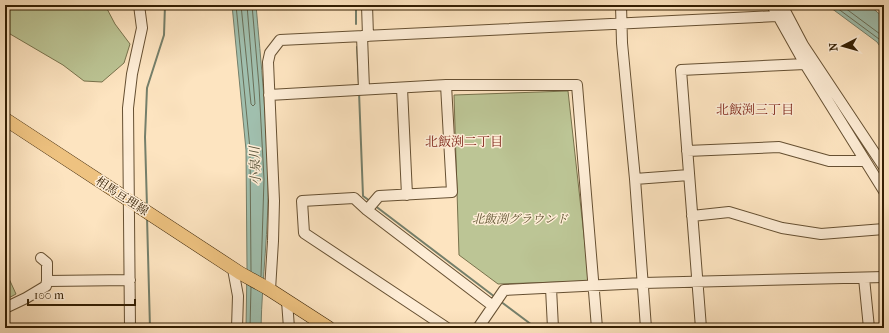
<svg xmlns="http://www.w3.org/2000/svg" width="889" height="333" font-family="'IM FELL French Canon','Noto Serif JP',serif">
  <rect width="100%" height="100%" fill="#fde4c0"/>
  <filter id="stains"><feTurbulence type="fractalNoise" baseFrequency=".005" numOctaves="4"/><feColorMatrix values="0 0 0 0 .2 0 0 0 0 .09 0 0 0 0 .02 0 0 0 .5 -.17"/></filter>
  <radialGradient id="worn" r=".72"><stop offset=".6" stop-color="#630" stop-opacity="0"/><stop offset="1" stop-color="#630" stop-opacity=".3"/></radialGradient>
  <path fill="#bcc595" stroke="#78724c" d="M5 5H105L115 24 130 44 124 63 102 82 84 81 63 65 5 31Z
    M568 91 589 281 498 284 459 255 454 95Z
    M5 270 16 294 5 300Z"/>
  <path fill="#a0bfae" stroke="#757f6a" d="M232 5H256C261 63 267 121 268 179 269 228 262 278 261 328H246L247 267 246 150Z
    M827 5H869L884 18V52L877 42Z"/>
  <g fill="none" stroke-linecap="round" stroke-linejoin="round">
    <path stroke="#6a6f58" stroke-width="1" d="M236 5 250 149 251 271
      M241 5 251 104 253 106 255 104 247 5
      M252 5 259 86 264 179 261 276
      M833 5 879 39 884 45
      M841 5 884 37
      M250 328 251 287"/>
    <path stroke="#757f6a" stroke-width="2" d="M356 5V24
      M357 47 359 86
      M359 92 363 196 370 201
      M374 205 495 297
      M147 207 145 137 147 88 164 35 165 5
      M147 217 150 328
      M500 301 536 328"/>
    <g stroke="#665032" stroke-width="12">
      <path id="minor" d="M367 5 368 36
        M621 5 622 43 635 179 646 328
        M772 5 805 64 884 191
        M782 5 803 45 884 167
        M362 36 364 89
        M402 88 407 195
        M269 95 446 85H577L597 328
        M687 151 779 147 829 161H864
        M635 179 689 175
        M367 210 379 196 452 192 446 85
        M692 216 729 212 782 228 821 234 884 229
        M41 258 47 263V281L130 280
        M233 269 238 296 237 328
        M864 278 869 328
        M551 288 553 328
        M270 290 273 241 274 201 268 62 270 53 280 40 777 16
        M287 301 289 328
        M5 308 26 298 46 286 47 281
        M130 328 128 108 132 74 142 28 139 5
        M447 328 304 233 302 201 354 198 367 210 493 306
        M478 328 504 290 643 283 884 277
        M701 328 681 70 805 64"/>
    </g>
    <g stroke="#341f03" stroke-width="14">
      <path id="major" d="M5 119 240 273 267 288 329 328"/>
    </g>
    <use href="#minor" stroke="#feedd6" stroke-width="10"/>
    <use href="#major" stroke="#eec280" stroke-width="13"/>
  </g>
  <g text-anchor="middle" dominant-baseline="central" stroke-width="3" stroke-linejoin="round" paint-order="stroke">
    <g font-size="12" fill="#341f03" stroke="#feedd6">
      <text transform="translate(122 196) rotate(33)">相馬亘理線</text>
    </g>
    <g font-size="12" font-style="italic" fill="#5d512f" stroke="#feedd6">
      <text x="520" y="219">北飯渕グラウンド</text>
    </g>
    <g font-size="13" fill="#7a1f14" stroke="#feedd6">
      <text x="755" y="109">北飯渕三丁目</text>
      <text x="464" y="141">北飯渕二丁目</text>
    </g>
    <g font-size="13" font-style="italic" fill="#544f36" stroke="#feedd6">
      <text transform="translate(255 166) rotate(-92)">小泉川</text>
    </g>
  </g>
  <rect width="889" height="333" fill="none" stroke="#fde4c0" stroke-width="20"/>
  <rect x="6" y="6" width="877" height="321" fill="none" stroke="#341f03" stroke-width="2"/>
  <rect x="10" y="10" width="869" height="313" fill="none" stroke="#341f03"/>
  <g transform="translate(843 46) rotate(264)" stroke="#feedd6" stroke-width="3" paint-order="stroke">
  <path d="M0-3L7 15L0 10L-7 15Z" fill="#341f03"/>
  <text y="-6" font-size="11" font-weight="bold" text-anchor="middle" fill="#341f03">N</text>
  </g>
  <path d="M28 299v6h107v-6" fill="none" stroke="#341f03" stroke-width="2"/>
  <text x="34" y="299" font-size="12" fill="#341f03" stroke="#feedd6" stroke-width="3" paint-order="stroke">100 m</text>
  <rect width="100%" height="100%" filter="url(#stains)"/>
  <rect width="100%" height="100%" fill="url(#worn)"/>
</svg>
